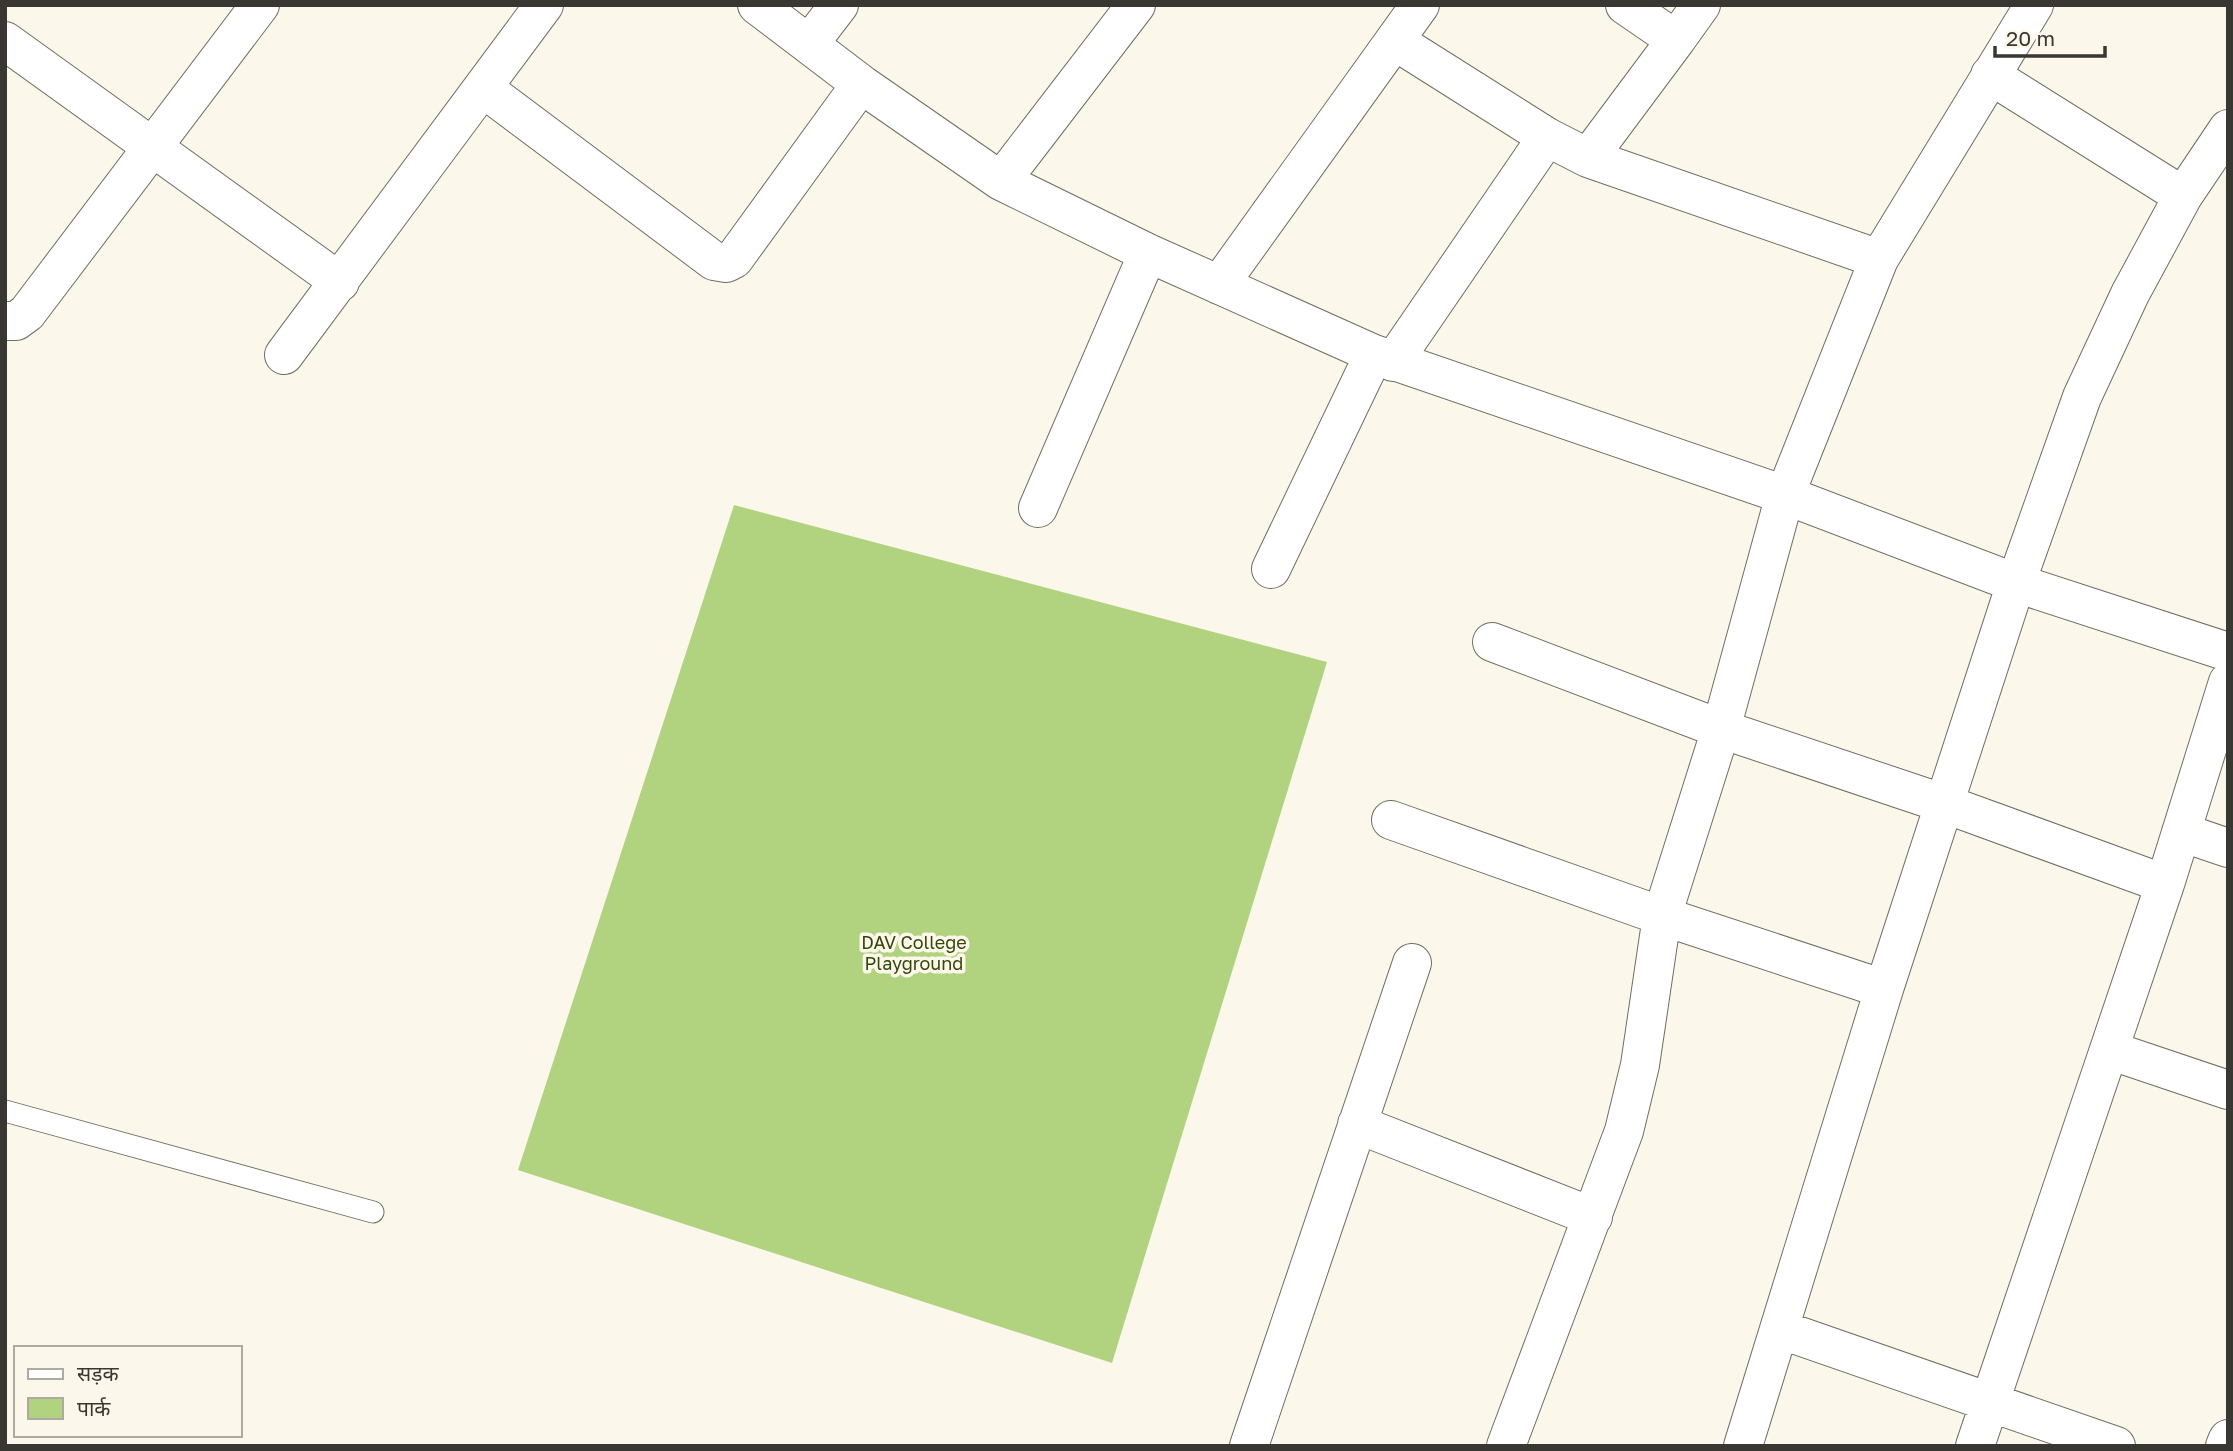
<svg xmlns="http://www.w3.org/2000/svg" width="2233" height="1451" font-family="'Golos Text','Noto Sans Devanagari',sans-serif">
  <rect width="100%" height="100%" fill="#fcf7eb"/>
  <path fill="#b1d27f" d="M734 505 1327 662 1112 1363 518 1170Z"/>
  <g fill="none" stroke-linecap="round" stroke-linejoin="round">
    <g stroke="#726e63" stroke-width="23">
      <path id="service" d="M5 1111 373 1212"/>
    </g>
    <g stroke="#726e63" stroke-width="40">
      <path id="minor" d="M757 5 861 84 1001 181 1148 253 1374 354 1785 495 2016 583 2228 652
        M1625 5 1676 40 1701 5
        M5 41 340 282
        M1395 41 1547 137 1588 158 1879 259
        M809 44 839 5
        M1990 75 2183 196
        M483 88 714 261 726 263 734 259 861 84
        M1588 158 1676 40
        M1001 181 1136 5
        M1219 285 1420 5
        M5 321H16L27 313 260 5
        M284 355 544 5
        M1393 362 1547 137
        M1038 508 1148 253
        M1271 569 1374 354
        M1492 642 1721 729 1945 804 2165 884
        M1391 820 1662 916 1884 989
        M2181 832 2228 848
        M2109 1050 2228 1090
        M1357 1124 1593 1217
        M1779 1329 2116 1446
        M1249 1446 1412 963
        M1506 1446 1624 1131 1640 1065 1662 916 1721 729 1785 495 1879 259 2034 5
        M1743 1446 1884 989 2016 583 2082 397 2130 294 2183 196 2228 129
        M1975 1446 2165 884 2228 682
        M2225 1446 2228 1439"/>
    </g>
    <use href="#service" stroke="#fff" stroke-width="21"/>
    <use href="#minor" stroke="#fff" stroke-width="38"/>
  </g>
  <g text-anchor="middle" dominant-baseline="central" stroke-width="7" stroke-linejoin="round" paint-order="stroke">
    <g font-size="18" fill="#334708" stroke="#fcf7eb">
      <text x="914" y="942">DAV College<tspan x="914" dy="21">Playground</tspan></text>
    </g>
  </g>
  <rect width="2233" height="1451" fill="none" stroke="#393732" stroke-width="14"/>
  <rect x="14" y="1346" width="228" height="91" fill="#fcf7eb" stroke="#aeaaa1" stroke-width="2"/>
  <rect x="28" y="1369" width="35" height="10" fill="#ffffff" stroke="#aeaaa1" stroke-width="2"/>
  <text x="77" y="1381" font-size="21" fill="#393732">सड़क</text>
  <rect x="28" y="1398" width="35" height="21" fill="#b1d27f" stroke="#aeaaa1" stroke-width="2"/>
  <text x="77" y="1416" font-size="21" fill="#393732">पार्क</text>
  <path d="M1995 46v10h110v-10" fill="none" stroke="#393732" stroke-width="3.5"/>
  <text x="2006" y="46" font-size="21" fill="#393732" stroke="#fcf7eb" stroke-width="5" paint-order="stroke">20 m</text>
</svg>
